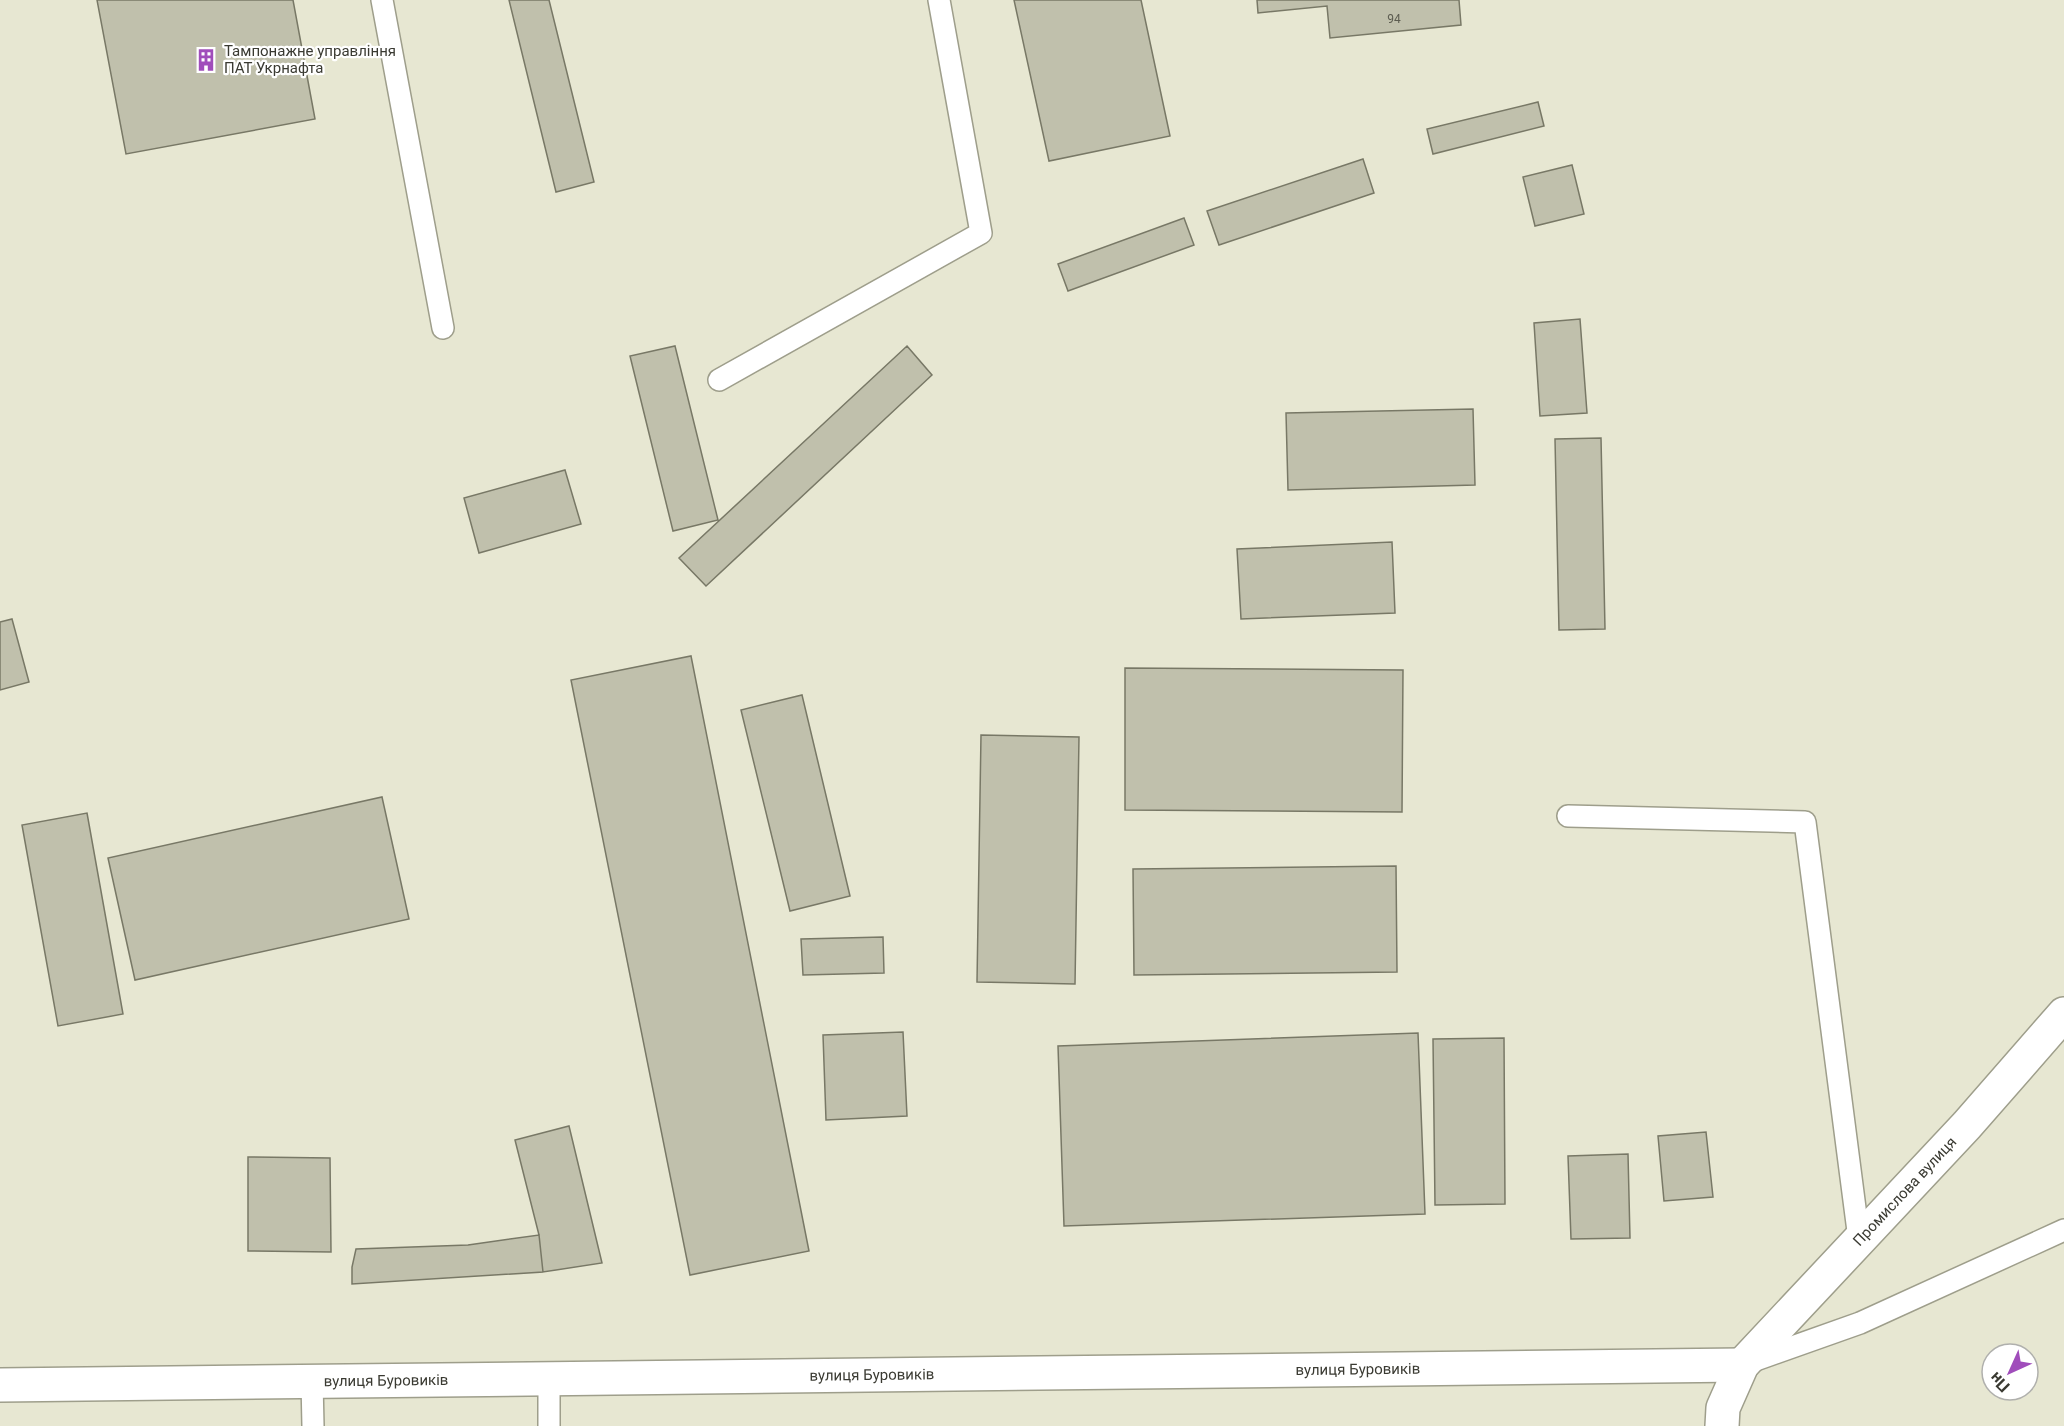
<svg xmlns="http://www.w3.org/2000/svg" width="2064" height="1426" font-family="Roboto,sans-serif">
  <rect width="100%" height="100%" fill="#e7e7d2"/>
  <path fill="#c0c0ac" stroke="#787866" stroke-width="1.5" d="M97 0H293L315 119 126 154Z
    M509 0H549L594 182 556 192Z
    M1014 0H1141L1170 136 1049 161Z
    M1257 0H1459L1461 25 1330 38 1327 6 1258 13Z
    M1538 102 1544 126 1433 154 1427 129Z
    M1363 159 1374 193 1219 245 1207 211Z
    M1572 165 1584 214 1535 226 1523 177Z
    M1184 218 1194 245 1068 291 1058 264Z
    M1580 319 1587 413 1540 416 1534 323Z
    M675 346 718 520 673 531 630 356Z
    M907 346 932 375 706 586 679 558Z
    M1473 409 1475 485 1288 490 1286 413Z
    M1601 438 1605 629 1559 630 1555 439Z
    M565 470 581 524 479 553 464 498Z
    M1392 542 1395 613 1241 619 1237 549Z
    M12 619 29 682 0 690V622Z
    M691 656 809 1251 690 1275 571 680Z
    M1125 668 1403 670 1402 812 1125 810Z
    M802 695 850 896 790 911 741 710Z
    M981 735 1079 737 1075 984 977 982Z
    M382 797 409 919 135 980 108 858Z
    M87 813 123 1014 58 1026 22 825Z
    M1396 866 1397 972 1134 975 1133 869Z
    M883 937 884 973 803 975 801 939Z
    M903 1032 907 1116 826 1120 823 1035Z
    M1418 1033 1425 1214 1064 1226 1058 1046Z
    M1504 1038 1505 1204 1435 1205 1433 1039Z
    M569 1126 602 1263 543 1272 539 1235 515 1140Z
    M1706 1132 1713 1197 1664 1201 1658 1136Z
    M1628 1154 1630 1238 1571 1239 1568 1156Z
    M248 1157 330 1158 331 1252 248 1251Z
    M539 1235 543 1272 352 1284V1267L356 1249 468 1245Z"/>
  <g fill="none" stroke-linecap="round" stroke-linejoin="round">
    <g stroke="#9e9e8b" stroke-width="24">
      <path id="service" d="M382 0 443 328
        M719 380 981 233 939 0
        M1568 816 1805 822 1859 1239
        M1750 1362 1860 1323 2064 1230
        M549 1379V1426
        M312 1381 313 1426"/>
    </g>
    <g stroke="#9e9e8b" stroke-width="36">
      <g id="minor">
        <path id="s1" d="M0 1385 1742 1365"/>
      </g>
    </g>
    <g stroke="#9e9e8b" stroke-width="36">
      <g id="tertiary">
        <path id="s2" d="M1722 1426 1723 1408 1742 1365 1967 1125 2064 1014"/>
      </g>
    </g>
    <use href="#service" stroke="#fff" stroke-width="21"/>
    <use href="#minor" stroke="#fff" stroke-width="33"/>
    <use href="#tertiary" stroke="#fff" stroke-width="33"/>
  </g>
  <defs>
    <g id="building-bare" transform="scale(1.8)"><path d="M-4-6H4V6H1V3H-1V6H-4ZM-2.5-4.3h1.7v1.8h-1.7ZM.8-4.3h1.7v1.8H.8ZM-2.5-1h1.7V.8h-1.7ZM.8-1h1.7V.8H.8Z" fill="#a04dbb" stroke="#fff" stroke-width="2.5" paint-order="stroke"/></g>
  </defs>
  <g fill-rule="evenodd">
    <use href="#building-bare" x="206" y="60"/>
  </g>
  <g text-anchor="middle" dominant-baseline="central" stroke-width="4.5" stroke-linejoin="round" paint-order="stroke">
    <g font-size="12" fill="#5c5c50">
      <text x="1394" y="19">94</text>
    </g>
    <g font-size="15" fill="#3a3a32" stroke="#fff" text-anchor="start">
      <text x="224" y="51">Тампонажне управління<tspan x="224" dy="17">ПАТ Укрнафта</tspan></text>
    </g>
    <g font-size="15" fill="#3a3a32" stroke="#fff">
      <text stroke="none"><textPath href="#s2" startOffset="303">Промислова вулиця</textPath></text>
      <text stroke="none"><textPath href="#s1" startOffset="1358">вулиця Буровиків</textPath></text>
      <text stroke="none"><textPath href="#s1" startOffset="872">вулиця Буровиків</textPath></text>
      <text stroke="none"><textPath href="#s1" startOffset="386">вулиця Буровиків</textPath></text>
    </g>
  </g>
  <g transform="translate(2010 1372) rotate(225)"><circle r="28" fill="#ffffff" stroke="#b0b0ad" stroke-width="1.5"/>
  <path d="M0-4.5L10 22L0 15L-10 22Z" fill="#a04dbb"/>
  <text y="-9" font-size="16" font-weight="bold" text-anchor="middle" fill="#3a3a32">Пн</text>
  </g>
</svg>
